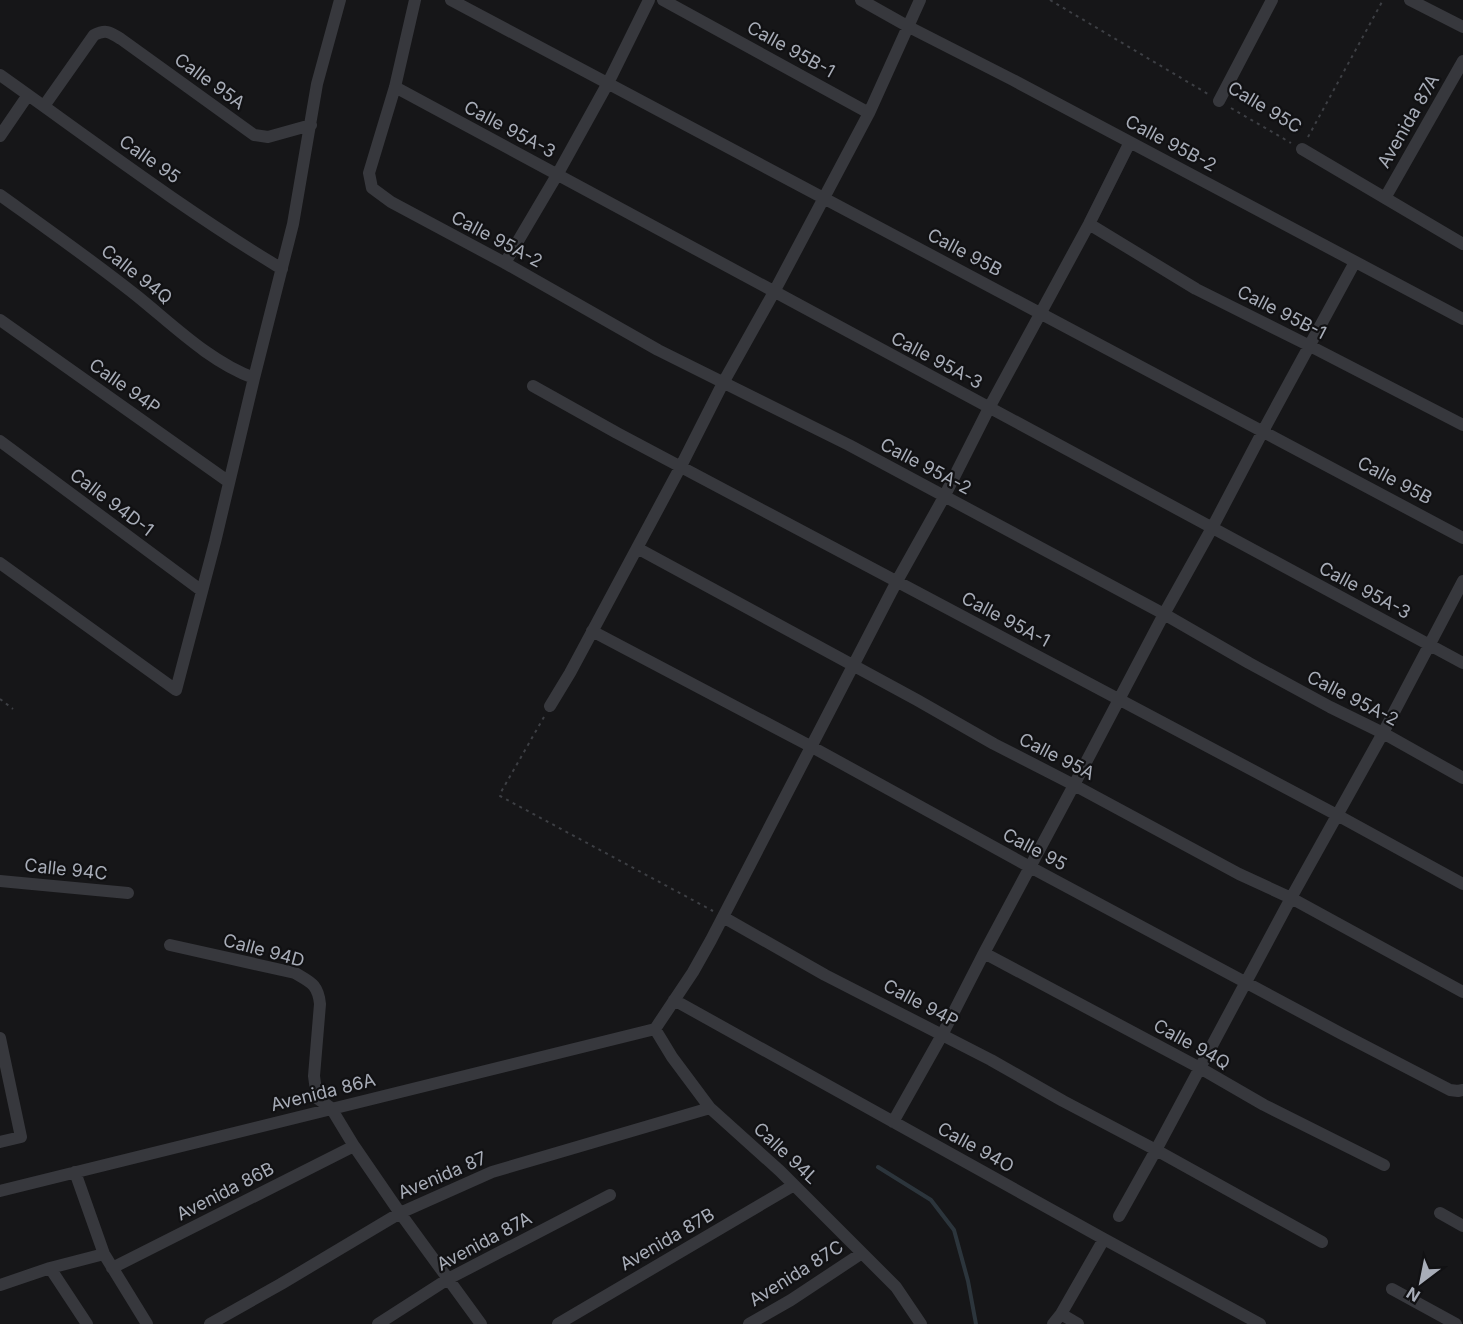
<svg xmlns="http://www.w3.org/2000/svg" width="1463" height="1324" font-family="Inter,sans-serif">
  <rect width="100%" height="100%" fill="#161618"/>
  <g fill="none" stroke-linecap="round" stroke-linejoin="round">
    <path stroke="#2c353c" stroke-width="4" d="M878 1167 931 1200 954 1230 968 1281 976 1324"/>
    <path stroke="#3d3f44" stroke-width="2" stroke-dasharray="3 4.5" stroke-linecap="butt" d="M1050 0 1208 94
      M1231 108 1291 143
      M1308 137 1383 0
      M0 699 13 709
      M544 717 501 792 500 796 713 911"/>
    <path stroke="#37383d" stroke-width="12" d="M415 0 395 87 369 173 372 188 391 202 505 263 658 350 849 445 1164 614 1249 663 1330 707 1383 733 1463 778
      M451 0 1463 538
      M663 0 869 113
      M861 0 909 27 1013 80 1463 319
      M1410 0 1463 27
      M0 75C93 141 184 210 282 269
      M395 87 1463 663
      M1219 101 1272 0
      M44 106 94 35C106 29 110 32 121 39L254 135 268 137 311 125
      M0 136 28 95
      M1302 149 1463 244
      M0 195C46 228 93 261 137 296 173 325 210 362 254 378
      M1385 198 1463 61
      M1089 224 1196 289 1310 346 1463 425
      M505 263 557 175 608 83 649 0
      M0 320 229 482
      M533 386 617 433 1337 815 1463 884
      M0 441 202 591
      M637 548 917 700 994 744 1074 785 1239 874 1291 898 1463 992
      M0 563 176 690 215 542 254 378 293 224 317 84 340 0
      M592 631 812 747 1030 867 1342 1034 1450 1090 1458 1091 1463 1090
      M550 706 570 673 681 466 723 383 774 292 869 113 920 0
      M0 881 128 893
      M723 917 825 975 991 1060 1063 1101 1156 1150 1322 1242
      M170 945 295 973C310 982 318 984 320 1004L314 1076 317 1098 331 1108 354 1146 400 1213 481 1324
      M984 953 1200 1068 1264 1105 1384 1165
      M674 1000 1104 1239 1260 1324
      M0 1038 21 1137 0 1142
      M893 1122 942 1035 984 953 1074 785 1164 614 1212 528 1263 431 1355 262
      M75 1172 104 1254 147 1324
      M0 1191 655 1029
      M1440 1213 1463 1226
      M1119 1216 1156 1150 1291 898 1383 733 1463 581
      M50 1268 87 1324
      M112 1268 354 1146
      M0 1285 50 1268 104 1254
      M1392 1289 1456 1324
      M1061 1314 1078 1324
      M210 1324 281 1284 400 1213 492 1172 710 1108
      M378 1324 448 1279 610 1195
      M558 1324 794 1185
      M749 1324 791 1300 862 1253
      M921 1324 896 1287 780 1171 710 1108 672 1057 655 1029 693 972 711 940 897 581 944 497 989 408 1089 224 1130 142
      M1053 1324 1061 1314 1104 1239"/>
  </g>
  <g text-anchor="middle" dominant-baseline="central" stroke-width="4.5" stroke-linejoin="round" paint-order="stroke">
    <g font-size="18" fill="#a8adb8" stroke="#111113">
      <text transform="translate(791 49) rotate(29)">Calle 95B-1</text>
      <text transform="translate(210 81) rotate(36)">Calle 95A</text>
      <text transform="translate(1265 107) rotate(31)">Calle 95C</text>
      <text transform="translate(1408 121) rotate(-60)">Avenida 87A</text>
      <text transform="translate(510 129) rotate(28)">Calle 95A-3</text>
      <text transform="translate(1171 143) rotate(28)">Calle 95B-2</text>
      <text transform="translate(150 159) rotate(35)">Calle 95</text>
      <text transform="translate(497 239) rotate(28)">Calle 95A-2</text>
      <text transform="translate(965 252) rotate(28)">Calle 95B</text>
      <text transform="translate(137 274) rotate(38)">Calle 94Q</text>
      <text transform="translate(1282 312) rotate(27)">Calle 95B-1</text>
      <text transform="translate(937 360) rotate(28)">Calle 95A-3</text>
      <text transform="translate(125 386) rotate(35)">Calle 94P</text>
      <text transform="translate(926 466) rotate(28)">Calle 95A-2</text>
      <text transform="translate(1395 480) rotate(28)">Calle 95B</text>
      <text transform="translate(112 502) rotate(37)">Calle 94D-1</text>
      <text transform="translate(1365 590) rotate(28)">Calle 95A-3</text>
      <text transform="translate(1006 619) rotate(28)">Calle 95A-1</text>
      <text transform="translate(1353 698) rotate(27)">Calle 95A-2</text>
      <text transform="translate(1057 756) rotate(27)">Calle 95A</text>
      <text transform="translate(1035 849) rotate(28)">Calle 95</text>
      <text transform="translate(66 869) rotate(6)">Calle 94C</text>
      <text transform="translate(264 950) rotate(15)">Calle 94D</text>
      <text transform="translate(921 1003) rotate(28)">Calle 94P</text>
      <text transform="translate(1192 1044) rotate(29)">Calle 94Q</text>
      <text transform="translate(323 1092) rotate(-14)">Avenida 86A</text>
      <text transform="translate(976 1147) rotate(29)">Calle 94O</text>
      <text transform="translate(786 1153) rotate(43)">Calle 94L</text>
      <text transform="translate(442 1175) rotate(-23)">Avenida 87</text>
      <text transform="translate(225 1191) rotate(-27)">Avenida 86B</text>
      <text transform="translate(667 1239) rotate(-30)">Avenida 87B</text>
      <text transform="translate(484 1241) rotate(-28)">Avenida 87A</text>
      <text transform="translate(796 1273) rotate(-32)">Avenida 87C</text>
    </g>
  </g>
  <g transform="translate(1421 1282) rotate(212)" stroke="#111113" stroke-width="4.5" paint-order="stroke">
  <path d="M0-4.5L10 22L0 15L-10 22Z" fill="#a8adb8"/>
  <text y="-9" font-size="16" font-weight="bold" text-anchor="middle" fill="#a8adb8">N</text>
  </g>
</svg>
